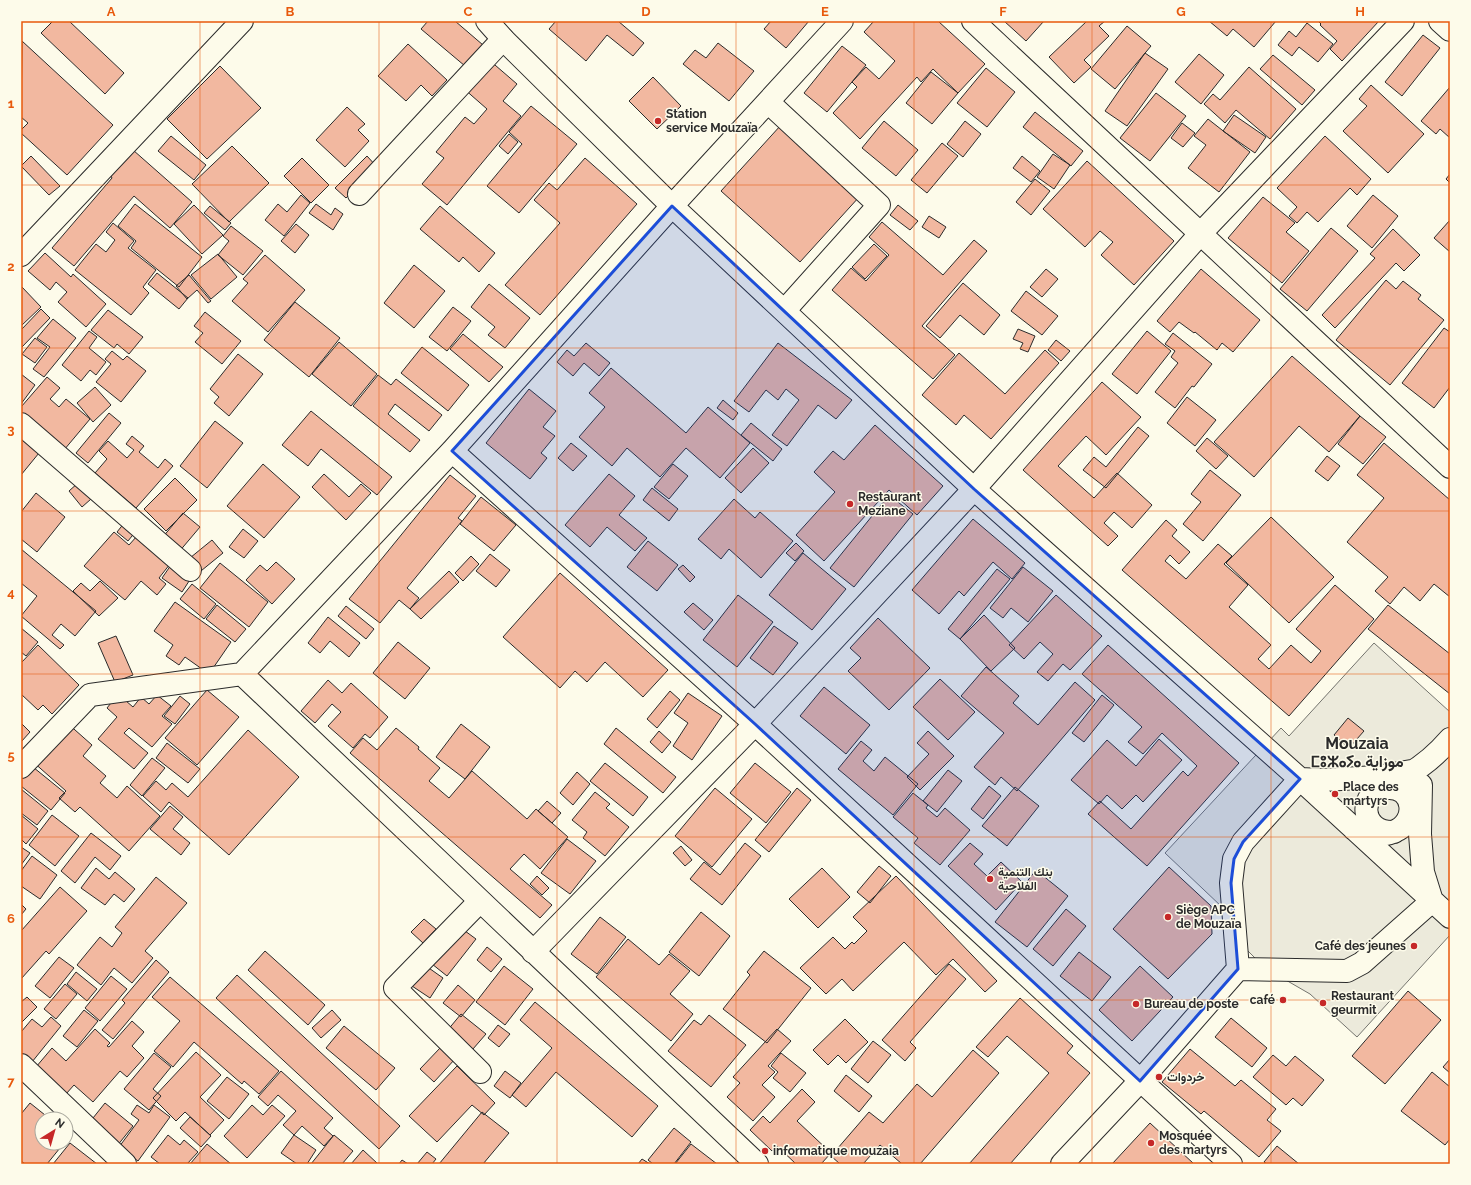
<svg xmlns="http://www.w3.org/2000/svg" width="1471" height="1185" font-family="Raleway,Vazirmatn,'Noto Sans Tifinagh',sans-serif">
  <rect width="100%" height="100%" fill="#fdfbea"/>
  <path fill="#eceadb" stroke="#74746e" d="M1374 643 1450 712V935L1357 1037 1310 994 1265 968 1247 950 1222 907 1165 853 1281 728 1289 736Z"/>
  <path fill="#f2b8a0" stroke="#2b2b2b" d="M53 21H69L124 73 105 94 41 33Z
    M428 21H455L483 45 465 66 421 29Z
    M556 21H618L644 43 633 56 607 35 586 61 549 29Z
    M771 21H809L786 48 764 29Z
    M874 21H938L985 64 958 93 933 69 921 82 917 77 860 139 833 113 857 87 852 82 866 67 879 79 895 61 864 32Z
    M1004 21H1044L1026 41Z
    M1087 21H1105L1099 26 1109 36 1084 60 1091 67 1074 83 1049 57Z
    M1209 21H1276L1254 47 1233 29 1227 36Z
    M1318 21H1379L1342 61 1330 49 1337 41 1320 25 1321 24Z
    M1307 23 1333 44 1318 62 1299 47 1292 56 1278 45 1289 31 1296 37Z
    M1127 26 1151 46 1115 89 1091 69Z
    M1423 35 1440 48 1402 96 1385 82Z
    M22 41 113 125 67 175 21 133V130L28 123 21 117Z
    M718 43 754 71 729 101 683 64 695 50 706 58Z
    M408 44 447 80 432 96 421 85 406 101 378 76Z
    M842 46 866 65 827 112 804 93Z
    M1145 53 1168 69 1127 126 1105 111Z
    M1199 54 1224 75 1201 104 1175 82Z
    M1273 55 1315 90 1302 105 1260 69Z
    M488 59 517 84 503 101 521 116 447 205 422 184 444 158 436 152 465 117 474 124 487 109 463 88Z
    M220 66 261 108 207 159 167 119Z
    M1249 67 1296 109 1270 139 1236 110 1225 123 1204 104 1213 94 1220 100Z
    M986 68 1015 92 987 127 957 103Z
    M931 72 958 93 932 124 906 103Z
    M653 77 681 106 657 129 629 101Z
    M1371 85 1424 134 1388 173 1343 131 1367 106 1359 99Z
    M1450 87V138L1440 129 1436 134 1421 121Z
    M1156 93 1186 116 1150 161 1120 138Z
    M531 106 577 144 519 213 487 186 522 144 509 132Z
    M347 107 365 124 358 130 369 141 345 167 316 140Z
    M1035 112 1083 151 1071 166 1023 127Z
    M1234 115 1266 137 1255 153 1223 131Z
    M1208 119 1250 152 1219 192 1188 168 1206 145 1194 136Z
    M884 121 918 150 896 176 862 148Z
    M965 121 981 134 963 157 947 144Z
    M1182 123 1195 133 1183 147 1171 138Z
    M781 125 860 196 800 262 721 191Z
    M509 134 518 142 508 154 499 146Z
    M171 136 206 165 194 180 158 151Z
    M1325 136 1371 179 1357 195 1350 188 1318 222 1307 212 1297 223 1289 216 1297 207 1277 188Z
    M942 143 958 156 927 193 911 180Z
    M232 146 269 183 229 222 192 184Z
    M133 150 192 202 170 228 134 196 74 266 52 248 112 178 111 176Z
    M1053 154 1070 165 1054 189 1037 177Z
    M31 156 60 186 49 195 21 166Z
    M367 156 377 167 346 198 335 188Z
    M1022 156 1040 171 1031 182 1013 168Z
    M302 158 329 185 311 203 284 176Z
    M585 158 637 204 540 315 505 285 560 223 534 200 549 183 557 190Z
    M1087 161 1174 241 1134 285 1101 255 1113 242 1100 231 1085 247 1043 209Z
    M1450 174V183L1446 179Z
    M1035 179 1050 191 1031 215 1016 202Z
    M301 195 310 203 284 236 265 220 278 204 287 212Z
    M1373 195 1398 216 1372 248 1347 226Z
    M1263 197 1295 223 1286 232 1309 251 1282 283 1228 238Z
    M135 204 202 257 179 287 131 248 136 241 118 226Z
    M316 204 331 215 335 208 343 214 333 230 309 213Z
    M194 205 223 235 202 254 174 224Z
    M898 205 918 221 910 230 890 215Z
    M210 206 231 223 225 230 204 213Z
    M440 206 495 253 479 272 463 257 459 262 420 229Z
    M929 216 946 227 939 238 922 227Z
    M1450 220V252L1434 238Z
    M882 222 943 275 974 240 987 251 922 326 955 355 933 379 832 290 851 268 866 281 889 255 869 237Z
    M113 223 134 241 128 248 156 270 143 287 149 293 131 315 75 270 96 244 106 252 115 240 106 232Z
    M296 224 309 235 295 253 281 241Z
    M231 226 263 251 243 275 218 255 229 241 223 236Z
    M1331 228 1358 251 1307 311 1280 289Z
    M1393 229 1420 255 1404 271 1396 263 1335 328 1322 315 1375 258 1370 254Z
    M874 244 887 256 865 279 852 267Z
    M45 253 71 277 73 274 106 304 86 327 58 302 67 292 56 282 50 290 28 271Z
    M218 254 237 277 211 299 191 275Z
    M265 255 305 290 268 332 232 301 248 283 243 279Z
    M414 265 445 291 414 328 384 303Z
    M1046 269 1058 279 1042 297 1030 287Z
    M1201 269 1260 320 1233 352 1222 343 1217 350 1195 332 1194 333 1179 322 1170 332 1157 321Z
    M157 273 188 298 179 309 148 284Z
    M189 275 211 301 208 303 197 290 187 299 176 286Z
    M1386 280 1396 289 1403 281 1421 295 1418 299 1444 320 1390 385 1336 340Z
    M963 283 1000 315 984 335 960 315 940 338 926 326Z
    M489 284 530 318 505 348 488 335 495 327 471 307Z
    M21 286 41 307 21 326Z
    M1026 291 1058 316 1042 335 1011 311Z
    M295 302 340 338 309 377 264 340Z
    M453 307 471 321 447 351 429 337Z
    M41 309 50 318 21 348V330Z
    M108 310 143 337 129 354 117 344 114 348 91 330Z
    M205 312 241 341 222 364 195 342 203 333 194 326Z
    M53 319 76 338 44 377 33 369 50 347 37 338Z
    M1444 328 1450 332V387L1434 408 1402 383Z
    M1018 329 1035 336 1028 352 1020 349 1023 343 1013 339Z
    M89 331 97 337 89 348 106 362 96 375 90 370 81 381 62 365Z
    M1147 331 1171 351 1137 394 1112 374Z
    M1173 333 1212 364 1194 387 1192 386 1175 408 1155 392 1178 363 1171 357 1175 351 1165 344Z
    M463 334 503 367 489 382 450 349Z
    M35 338 47 347 35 363 22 354Z
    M1056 340 1070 351 1061 361 1048 350Z
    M339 342 377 374 351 406 312 374Z
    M586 343 610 363 599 376 584 363 573 376 557 362 567 350 574 356Z
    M778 343 852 400 836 419 818 405 787 446 772 435 799 400 786 389 778 400 766 390 749 412 734 401Z
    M422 347 469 385 448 411 401 373Z
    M1045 350 1059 363 991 439 964 415 956 425 922 395 959 353 1005 394Z
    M112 351 123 360 127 356 146 371 121 402 96 382 111 364 105 359Z
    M238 354 263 374 229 416 214 403 219 397 210 389Z
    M1292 356 1360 416 1329 452 1299 426 1254 477 1214 442Z
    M611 368 686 433 708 407 750 443 720 478 686 448 660 477 627 448 612 466 579 437 605 407 589 393Z
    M21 374 35 385 21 404Z
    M378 375 391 385 396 379 442 415 429 431 395 404 388 414 420 440 410 452 353 406Z
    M47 377 60 388 50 399 59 407 66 399 90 419 64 450 21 414V407Z
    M1102 382 1141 417 1106 455 1086 436 1058 466 1094 498 1117 473 1152 505 1132 528 1114 512 1104 523 1118 536 1108 546 1023 470Z
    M95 387 111 405 93 422 77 403Z
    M529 389 556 411 543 427 555 436 541 453 547 458 530 479 486 443Z
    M1187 397 1216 420 1195 446 1167 423Z
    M723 400 738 413 733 420 717 408Z
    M311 411 392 477 377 495 321 449 308 466 282 445Z
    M109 413 121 423 88 463 76 453Z
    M1360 416 1386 437 1363 464 1338 444Z
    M215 421 243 443 207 488 180 466Z
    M751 423 782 449 773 461 741 435Z
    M875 425 943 486 917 515 889 490 824 561 796 535 835 492 814 472 833 451 844 460Z
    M1138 427 1149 436 1106 488 1083 470 1094 457 1106 467Z
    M132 436 144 446 139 452 158 468 165 459 173 466 136 508 95 473 107 459 99 451 108 441 127 458 134 450 126 444Z
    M21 438 39 453 21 475Z
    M1207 438 1228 456 1216 469 1196 451Z
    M571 443 587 456 573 471 558 458Z
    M1384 443 1450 500V597L1434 584 1420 601 1404 587 1390 604 1375 591 1388 577 1347 542 1384 498 1357 475Z
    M753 448 769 463 741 493 725 478Z
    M1327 456 1340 466 1328 481 1315 471Z
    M263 464 300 497 264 538 227 506Z
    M673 464 688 476 669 499 654 487Z
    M1210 470 1241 495 1203 541 1183 524 1201 502 1191 494Z
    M324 474 349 497 361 484 371 493 346 520 312 487Z
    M609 474 635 496 619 515 647 538 635 551 607 527 590 547 565 525Z
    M450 475 476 496 458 518 462 521 407 588 419 598 410 609 399 600 380 623 349 599Z
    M175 478 197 500 166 531 144 509Z
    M78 483 91 499 82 507 69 491Z
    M652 488 678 509 669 521 643 500Z
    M36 493 65 517 37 552 21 539V512Z
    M889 495 913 514 854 587 830 568Z
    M481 497 516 525 494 551 460 524Z
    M734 499 755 518 760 512 793 541 761 578 729 549 721 559 698 539Z
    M183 513 200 527 178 553 162 538Z
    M1271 517 1334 577 1289 623 1226 563Z
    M973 519 1025 563 1012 579 993 562 964 596 959 591 939 614 912 590Z
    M1166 520 1177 530 1172 536 1190 552 1179 564 1170 555 1165 561 1186 579 1218 544 1232 556 1224 564 1248 585 1229 607 1271 645 1258 659 1269 669 1291 645 1311 663 1321 651 1296 629 1335 585 1374 619 1289 716 1122 570Z
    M125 522 136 531 128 541 117 532Z
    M243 529 258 541 244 558 229 547Z
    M114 532 129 545 137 536 170 564 159 578 166 584 157 595 141 581 125 600 84 566Z
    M212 540 223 553 196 575 185 562Z
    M648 541 678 565 657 591 627 567Z
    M796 543 804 551 795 561 786 553Z
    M21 549 96 611 75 636 61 624 52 635 64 645 60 649 21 616 37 596 21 583Z
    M803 553 846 589 812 630 769 595Z
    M490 554 510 570 496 587 476 571Z
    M471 556 479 564 463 581 455 573Z
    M276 562 295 579 272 604 246 580 260 565 267 571Z
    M220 563 268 602 249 627 200 588Z
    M171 565 191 578 182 592 162 578Z
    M683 565 695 577 690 582 678 569Z
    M1023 567 1053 591 1028 622 1011 608 1003 618 990 608Z
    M997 569 1010 579 960 639 948 629Z
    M449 571 459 582 421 619 410 609Z
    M560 573 668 670 643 697 605 662 587 682 575 671 560 688 503 637Z
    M100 581 118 598 99 616 73 591 81 583 90 591Z
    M192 584 216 604 204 619 180 599Z
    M738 595 773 622 737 667 703 640Z
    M1056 595 1102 636 1070 670 1063 664 1048 681 1037 672 1053 654 1040 642 1024 659 1009 645Z
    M175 602 231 642 209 674 185 657 179 665 166 656 173 645 154 631Z
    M693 603 713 620 704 630 684 612Z
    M217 605 246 629 235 642 206 619Z
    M1388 605 1450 654V694L1368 629Z
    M346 606 374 629 366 639 338 616Z
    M984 615 1015 648 991 671 960 639Z
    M328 617 360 643 349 657 330 641 320 653 308 643Z
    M878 618 930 668 889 710 848 671 861 658 850 648Z
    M774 626 798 643 773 675 750 658Z
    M21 628 38 642 26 656 21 652Z
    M116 636 133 675 115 682 98 643Z
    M398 642 430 668 405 699 373 673Z
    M38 645 79 685 52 714 43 705 38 710 21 694V663Z
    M1108 645 1239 763 1147 866 1088 814 1100 801 1131 829 1183 771 1188 776 1197 766 1162 733 1143 754 1128 742 1142 727 1082 674Z
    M986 667 1019 696 1013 703 1038 725 1075 682 1095 700 1017 791 1001 777 995 785 974 767 1004 733 961 696Z
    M940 679 975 712 948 740 913 707Z
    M328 680 342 693 351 683 388 717 370 738 365 734 353 748 328 726 341 712 332 704 315 723 301 711Z
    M824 687 870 725 846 754 800 716Z
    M207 690 239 717 197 765 165 738Z
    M670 691 680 700 657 728 647 719Z
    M688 693 722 716 692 760 673 746 688 723 674 713Z
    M118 694 133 707 141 697 149 704 157 695 171 706 162 716 172 724 152 747 129 728 124 733 148 753 134 769 98 739 117 717 107 708Z
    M1102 695 1114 705 1084 742 1072 733Z
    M180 696 190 704 175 724 164 716Z
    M1348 718 1364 731 1349 748 1334 735Z
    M66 722 92 745 83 756 106 776 100 783 117 798 127 786 160 816 129 851 80 807 75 812 59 798 66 791 32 761Z
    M21 723 30 732 21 742Z
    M461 724 490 747 465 779 436 757Z
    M396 728 419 747 418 749 440 768 429 781 449 798 472 771 527 819 536 809 568 837 540 869 524 854 510 869 552 905 540 918 350 753 363 738 377 750Z
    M616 728 676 777 663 793 604 744Z
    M248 730 299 777 229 855 169 802 161 812 143 796 156 781 166 790 172 783 188 797Z
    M659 731 671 742 662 753 650 742Z
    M928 731 954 756 920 790 907 777 929 754 917 743Z
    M1159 739 1182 760 1143 802 1136 795 1122 809 1107 795 1099 804 1071 780 1107 740 1136 766Z
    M861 741 872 750 863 761 874 771 885 757 918 784 893 815 838 769Z
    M167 743 200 769 188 783 156 758Z
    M152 758 165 768 142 796 130 785Z
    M28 763 65 793 51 810 21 786V772Z
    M605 763 648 797 633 816 590 781Z
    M755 763 791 792 766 823 730 793Z
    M948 770 962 781 937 812 923 801Z
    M577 772 590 784 573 805 560 793Z
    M989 786 1001 796 983 819 971 809Z
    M1015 787 1039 806 1007 846 982 826Z
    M715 788 752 819 712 867 675 836Z
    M797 788 811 800 769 852 755 840Z
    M21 789 48 811 37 825 21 813Z
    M595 792 610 804 606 808 629 827 605 856 583 838 587 832 572 820Z
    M913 793 928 805 926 808 937 817 945 808 970 830 940 865 914 843 918 838 893 817Z
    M547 801 561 813 552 823 538 811Z
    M170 806 183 817 173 829 190 843 181 855 150 829Z
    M21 815 38 829 26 844 21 839Z
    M52 815 79 836 55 866 29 845Z
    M91 833 121 856 110 870 95 857 75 883 61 871Z
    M567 839 596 861 570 894 541 873Z
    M745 843 761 856 722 905 690 879 704 862 720 875Z
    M970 843 983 854 974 864 987 876 1001 862 1022 882 996 910 948 866Z
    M681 846 692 860 685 866 673 853Z
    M21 847 30 853 21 865Z
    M32 856 57 875 40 899 21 886V871Z
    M879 866 891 876 870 903 857 892Z
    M1169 867 1211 906 1212 934 1168 979 1113 929Z
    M96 868 109 879 115 872 135 889 124 902 114 894 105 905 81 888Z
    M822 868 850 897 818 928 789 899Z
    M1036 870 1068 896 1027 947 995 922Z
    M537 876 549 888 542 895 530 884Z
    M896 876 997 981 985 992 953 959 936 975 904 942 853 991 842 979 826 994 800 968 833 937 845 949 852 942 854 944 867 931 853 917Z
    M156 877 187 903 145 951 153 958 132 983 114 968 101 985 77 965 100 937 112 947 122 933 115 927Z
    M60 887 87 911 49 954 46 951 21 979V931Z
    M21 904 26 909 21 915Z
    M1066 909 1086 926 1053 966 1033 949Z
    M701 912 730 936 699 976 669 952Z
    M600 917 626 937 597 974 571 954Z
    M424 919 436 929 423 943 411 932Z
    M461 928 476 939 447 976 432 964Z
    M628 939 659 965 669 954 690 971 670 994 693 1014 671 1041 596 977Z
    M487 947 502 959 491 972 477 960Z
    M265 951 325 1005 308 1025 248 970Z
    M764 951 811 988 767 1043 723 1009 750 975 747 972Z
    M1079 952 1111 977 1092 1001 1060 976Z
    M59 957 74 968 50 998 35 986Z
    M156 960 169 972 113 1039 102 1030 125 1003 122 1000Z
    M949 964 966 979 910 1042 916 1048 905 1061 882 1040Z
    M426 966 443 978 430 998 412 986Z
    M504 966 533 989 505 1025 476 1002Z
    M1140 966 1173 997 1132 1041 1099 1010Z
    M76 972 97 989 87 1001 67 984Z
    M237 975 400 1126 379 1149 216 998Z
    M111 976 127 989 100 1021 85 1008Z
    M170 977 279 1071 259 1094 244 1081 242 1084 194 1042 173 1067 154 1051 180 1021 152 997Z
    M65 984 77 994 56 1019 44 1009Z
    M458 985 475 1000 461 1017 443 1003Z
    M1408 991 1441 1020 1385 1084 1352 1056Z
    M27 997 37 1007 21 1023V1002Z
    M1020 998 1073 1046 1067 1053 1090 1073 1010 1164H969L1049 1073 1007 1036 988 1057 976 1047Z
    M535 1002 658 1106 632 1137 556 1072 526 1107 512 1095 552 1048 520 1020Z
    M84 1010 98 1021 77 1047 63 1036Z
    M332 1010 341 1020 321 1038 312 1028Z
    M461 1014 486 1034 466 1057 442 1037Z
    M709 1015 746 1045 711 1087 668 1051 694 1020 701 1025Z
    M51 1017 61 1026 32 1062 21 1053V1032L32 1019 42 1027Z
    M1231 1018 1267 1048 1252 1067 1215 1037Z
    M845 1019 868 1042 846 1063 838 1055 828 1065 813 1050Z
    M132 1021 144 1032 132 1046 144 1058 127 1077 120 1071 93 1102 74 1085 66 1094 36 1067 52 1048 66 1061 95 1029 110 1043 107 1046 109 1047Z
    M498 1025 510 1034 499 1047 488 1038Z
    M344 1026 395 1068 376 1090 326 1048Z
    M777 1029 791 1041 768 1066 775 1072 762 1085 775 1097 753 1121 727 1097 740 1083 733 1077Z
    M873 1041 891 1055 868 1083 851 1069Z
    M441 1047 455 1059 434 1082 420 1069Z
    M1190 1049 1235 1086 1241 1080 1276 1109 1267 1120 1281 1131 1259 1157 1204 1111 1201 1114 1162 1082Z
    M973 1050 999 1073 920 1164H902L880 1145 863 1164H840L831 1156 869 1112 883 1123 917 1084 932 1097Z
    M196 1052 221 1075 200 1097 224 1120 210 1135 185 1112 176 1121 153 1098Z
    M154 1053 171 1067 153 1089 161 1096 149 1110 124 1089Z
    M781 1053 806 1073 790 1092 773 1078 778 1072 771 1066Z
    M1273 1055 1286 1066 1295 1056 1324 1080 1302 1106 1293 1098 1286 1105 1253 1077Z
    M1450 1059V1073L1443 1067Z
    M457 1066 495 1103 484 1115 472 1105 437 1142 409 1116Z
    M281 1071 333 1118 324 1128 333 1136 324 1146 302 1126 294 1135 283 1125 296 1111 278 1095 268 1106 258 1097Z
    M505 1071 521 1083 510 1098 494 1086Z
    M1432 1072 1450 1087V1139L1445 1145 1401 1111Z
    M846 1075 872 1096 859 1112 834 1091Z
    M227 1077 249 1094 229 1119 207 1101Z
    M802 1089 815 1102 797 1121 831 1153 821 1164H796L777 1146 772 1151 750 1130 763 1116 770 1123Z
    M30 1103 50 1119H42V1143H64L47 1164H25L21 1161V1114Z
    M105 1103 133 1126 117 1146 89 1123Z
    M137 1105 149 1113 154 1105 170 1117 138 1161 119 1147 139 1120 131 1114Z
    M252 1105 263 1115 272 1105 285 1116 247 1158 224 1136Z
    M482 1112 509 1133 483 1164H439Z
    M190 1117 211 1136 201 1147 180 1128Z
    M1150 1123 1194 1164H1112Z
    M674 1128 691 1142 674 1164H653L648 1160Z
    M66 1132 70 1135 66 1141Z
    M168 1135 180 1145 184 1140 198 1152 187 1164H160L151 1157Z
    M294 1135 316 1150 307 1164H297L281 1153Z
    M334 1135 353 1151 342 1164H311Z
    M70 1143 97 1164H53Z
    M207 1144 231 1164H190Z
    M691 1144 717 1164H675Z
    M1277 1146 1299 1164H1267L1264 1162Z
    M363 1150 378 1164H351Z
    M427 1152 436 1159 432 1164H417Z
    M642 1159 650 1164H638Z
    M402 1160 408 1164H399Z"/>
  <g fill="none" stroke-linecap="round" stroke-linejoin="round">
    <g stroke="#2b2b2b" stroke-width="24">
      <path id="minor" d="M973 21 1450 467
        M1440 21 1450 30
        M768 102 879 205 785 310
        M359 194 503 39
        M21 255 242 21
        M21 424 190 570
        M452 451 755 724 1231 1164
        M21 767 90 695 242 674
        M533 952 755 724 974 489 1201 233 1403 21
        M21 1065 125 1164
        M480 1072 395 988 480 901
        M757 1164 242 674 452 451 672 206 842 21"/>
    </g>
    <g stroke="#2b2b2b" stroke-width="24">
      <path id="major" d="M487 21 503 39 672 206 974 489 1300 779 1450 917
        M1405 776C1422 767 1437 754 1450 739
        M1354 829C1359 830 1364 833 1369 834 1377 836 1385 835 1393 832 1420 822 1414 786 1387 788 1358 790 1359 834 1394 832
        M1238 969 1347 971 1362 963 1432 901 1423 872 1420 834 1421 785
        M1062 1164 1140 1081 1238 969 1231 883 1234 859 1243 842 1300 779 1323 780 1377 777 1417 770"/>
    </g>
    <use href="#minor" stroke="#fdfbea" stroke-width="22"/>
    <use href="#major" stroke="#fdfbea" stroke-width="22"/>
  </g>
  <path fill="#1d4ed8" fill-opacity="0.2" stroke="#1d4ed8" stroke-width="3" stroke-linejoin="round" d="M672 206 974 489 1300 779 1243 842 1234 859 1231 883 1238 969 1140 1081 755 724 452 451Z"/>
  <path fill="none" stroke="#e8590c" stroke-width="1" stroke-opacity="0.55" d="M200 21V1164M379 21V1164M557 21V1164M736 21V1164M914 21V1164M1092 21V1164M1271 21V1164M21 185H1450M21 348H1450M21 511H1450M21 674H1450M21 837H1450M21 1000H1450"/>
  <g fill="#c62828" stroke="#fdfbea" stroke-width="1.5">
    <circle cx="658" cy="121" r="4"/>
    <circle cx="850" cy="504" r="4"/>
    <circle cx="1335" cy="794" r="4"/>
    <circle cx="990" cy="879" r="4"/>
    <circle cx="1168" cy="917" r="4"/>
    <circle cx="1414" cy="946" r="4"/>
    <circle cx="1283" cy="1000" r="4"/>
    <circle cx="1323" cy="1003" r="4"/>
    <circle cx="1136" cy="1004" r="4"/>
    <circle cx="1159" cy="1077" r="4"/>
    <circle cx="1151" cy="1143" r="4"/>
    <circle cx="765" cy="1151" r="4"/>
  </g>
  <g text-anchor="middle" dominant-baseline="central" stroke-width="3" stroke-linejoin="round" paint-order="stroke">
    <g font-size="12" font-weight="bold" fill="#2b2b2b" stroke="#fdfbea" text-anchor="start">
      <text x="666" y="114">Station<tspan x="666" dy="14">service Mouzaïa</tspan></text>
      <text x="858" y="497">Restaurant<tspan x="858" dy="14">Meziane</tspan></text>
      <text x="1343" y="787">Place des<tspan x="1343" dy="14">martyrs</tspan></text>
      <text x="998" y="872">بنك التنمية<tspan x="998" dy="14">الفلاحية</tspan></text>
      <text x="1176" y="910">Siège APC<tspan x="1176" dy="14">de Mouzaïa</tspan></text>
      <text x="1406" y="946" text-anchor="end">Café des jeunes</text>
      <text x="1331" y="996">Restaurant<tspan x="1331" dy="14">geurmit</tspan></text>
      <text x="1275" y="1000" text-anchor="end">café</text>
      <text x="1144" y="1004">Bureau de poste</text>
      <text x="1167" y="1077">خردوات</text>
      <text x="1159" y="1136">Mosquée<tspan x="1159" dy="14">des martyrs</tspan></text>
      <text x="773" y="1151">informatique mouzaia</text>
    </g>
    <g font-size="16" font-weight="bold" fill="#2b2b2b" stroke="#fdfbea">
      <text x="1357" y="743">Mouzaia<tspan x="1357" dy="18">ⵎⵓⵣⴰⵢⴰ موزاية</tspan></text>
    </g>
  </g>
  <rect width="1471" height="1185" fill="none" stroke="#fdfbea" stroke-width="44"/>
  <g transform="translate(54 1131) rotate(37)"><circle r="19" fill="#fdfbea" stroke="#a9a89e"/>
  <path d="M0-3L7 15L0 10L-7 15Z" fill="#c62828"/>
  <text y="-6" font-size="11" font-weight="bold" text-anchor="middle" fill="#2b2b2b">N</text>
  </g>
  <rect x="22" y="22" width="1427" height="1141" fill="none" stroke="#e8590c" stroke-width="1.5"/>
  <g font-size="13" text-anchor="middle" font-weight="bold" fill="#e8590c">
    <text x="111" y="16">A</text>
    <text x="290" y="16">B</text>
    <text x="468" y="16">C</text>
    <text x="646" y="16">D</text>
    <text x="825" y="16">E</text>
    <text x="1003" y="16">F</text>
    <text x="1181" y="16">G</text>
    <text x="1360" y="16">H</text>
    <text x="11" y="108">1</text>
    <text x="11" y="271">2</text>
    <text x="11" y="434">3</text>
    <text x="11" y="597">4</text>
    <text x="11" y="760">5</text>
    <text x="11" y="923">6</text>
    <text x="11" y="1086">7</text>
  </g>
</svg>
